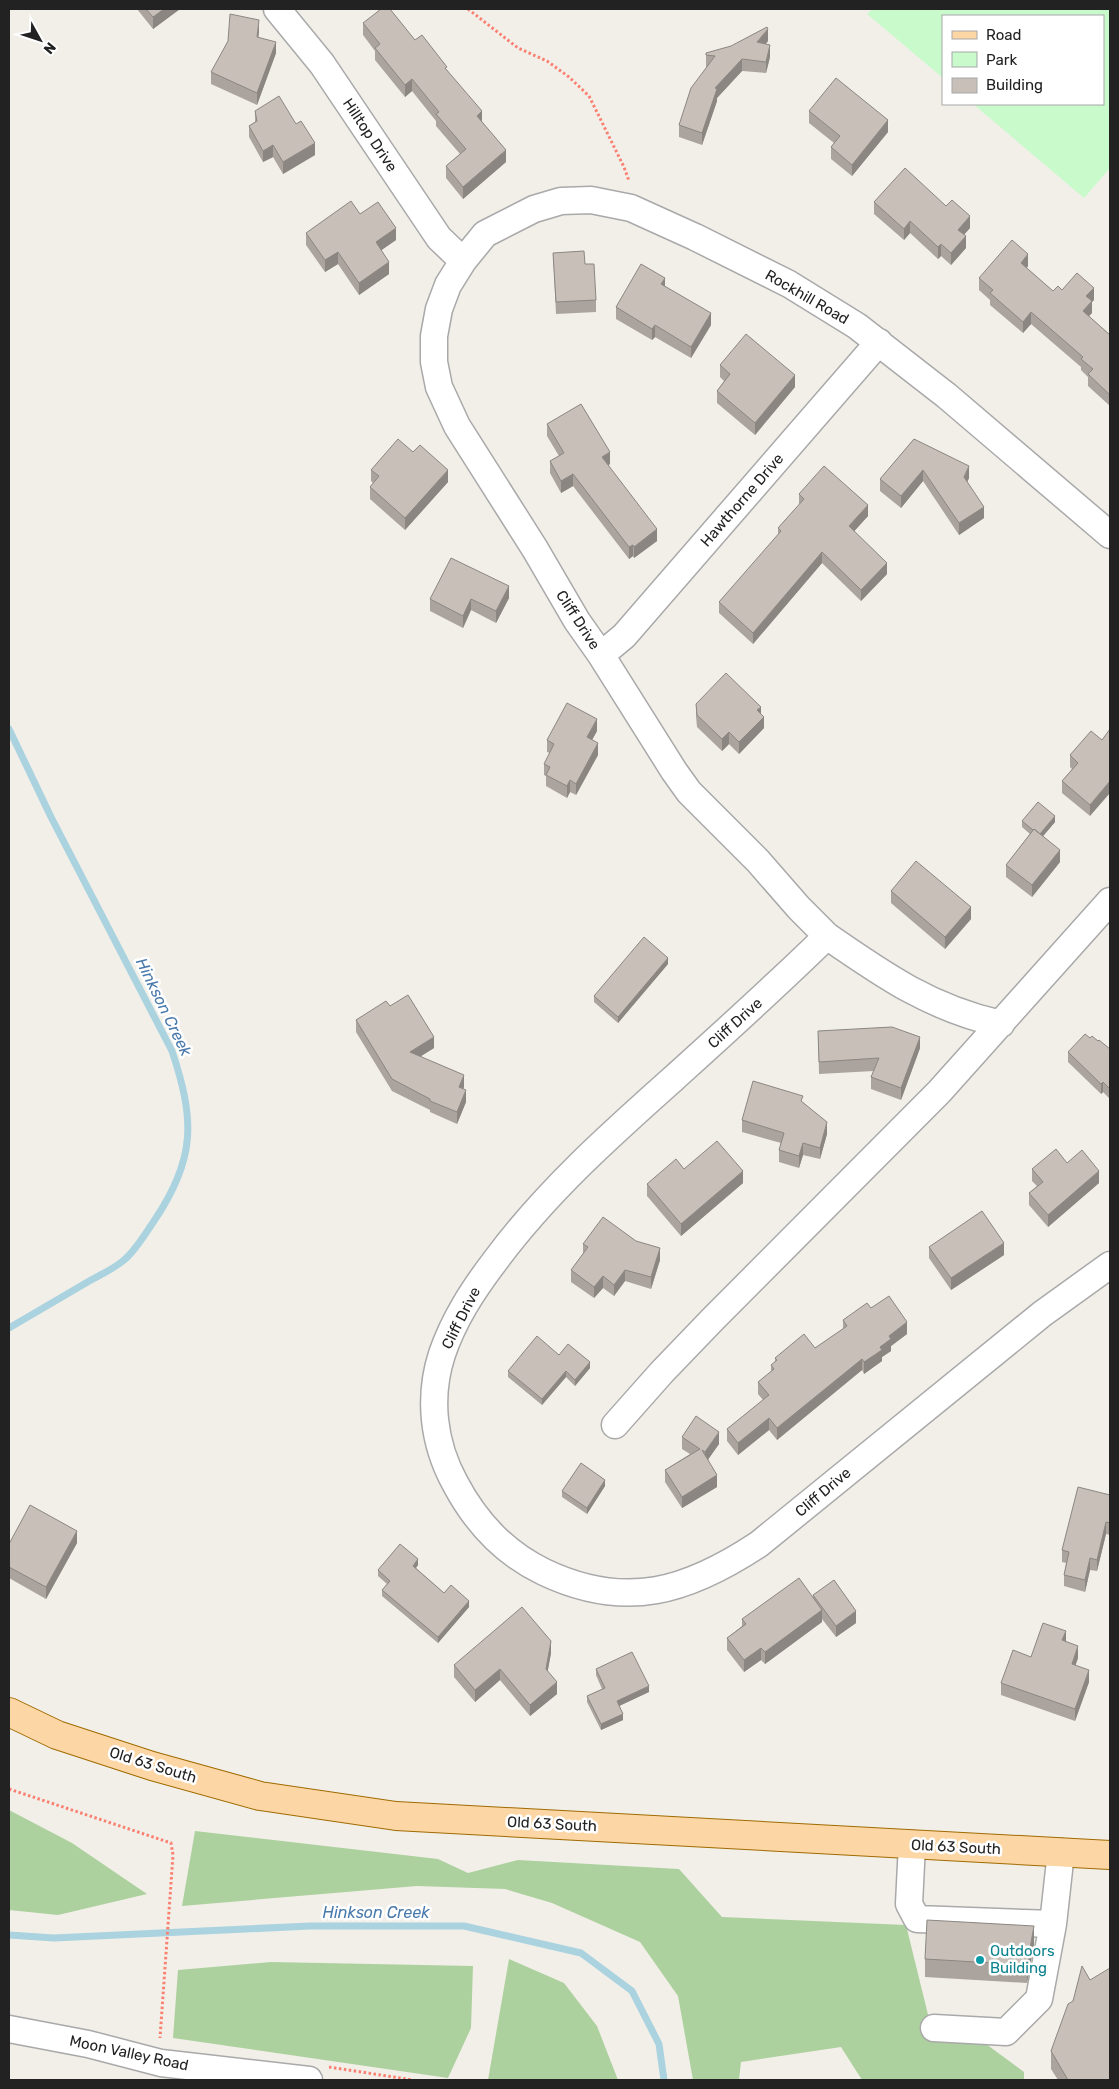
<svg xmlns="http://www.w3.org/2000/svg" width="1119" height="2089" font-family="Rubik,sans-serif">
  <rect width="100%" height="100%" fill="#f2efe9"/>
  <path fill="#add19e" d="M9 1810 72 1843 147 1894 58 1915 9 1910Z
    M195 1831 438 1859 468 1873 518 1860 679 1869 722 1917 906 1925 934 2039 986 2044 1024 2072V2080H862L841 2047 741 2062 739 2080H693L678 1996 640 1942 552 1903 505 1889 417 1886 182 1906Z
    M509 1959 564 1983 597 2026 618 2080H488Z
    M271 1962 473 1966 471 2028 448 2078 173 2038 178 1970Z"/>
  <path fill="#c8facc" d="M872 9H1110V168L1084 198 973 104H1103V16H943V78L867 14Z"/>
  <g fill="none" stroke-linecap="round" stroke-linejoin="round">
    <path stroke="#aad3df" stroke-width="7" d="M9 729 51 817 172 1051C195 1120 196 1159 154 1221 145 1234 136 1250 124 1260 115 1268 102 1274 91 1280 64 1296 36 1312 9 1328
      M9 1935 54 1938 310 1926H464L581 1953 632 1991 659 2044 664 2080"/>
    <g stroke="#a9a9a9" stroke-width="29">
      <path id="minor" d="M277 9 322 64 439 238 463 261
        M601 655 624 636 879 342
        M827 936 799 908 758 861 689 792 674 771 601 655 577 621 535 549 457 426 439 387 434 362V336L439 309 448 285 463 261 485 234 534 209 561 201 591 200 631 208 695 237 789 284 857 326 947 396 1110 535
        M1001 1024C931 1008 886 977 827 936 777 985 726 1031 674 1078 610 1135 546 1192 495 1261 473 1290 454 1319 442 1354 428 1397 433 1443 455 1483 475 1521 504 1553 544 1572 626 1611 688 1591 759 1544L1042 1314 1110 1265
        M615 1425 662 1372 713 1319 939 1092 1110 901
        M912 1844 909 1904 917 1919 1053 1924
        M934 2028 1006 2032 1039 1999 1053 1924 1061 1852
        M9 2029 88 2044 161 2063 309 2080"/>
    </g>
    <g stroke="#a06b00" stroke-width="30">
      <path id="major" d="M9 1712 57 1735 152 1766 260 1796 396 1816 1110 1855"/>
    </g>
    <path stroke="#fa8072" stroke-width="3" stroke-dasharray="2.5 2.5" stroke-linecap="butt" d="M468 9 518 48 547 61 569 77 589 96 624 167 629 181
      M9 1789 171 1843 173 1855 160 2038
      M329 2067 413 2080"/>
    <use href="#minor" stroke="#fff" stroke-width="26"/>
    <use href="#major" stroke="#fcd6a4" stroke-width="28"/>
  </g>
  <path fill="#aba49e" d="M137 9H180L153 29Z
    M363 23 415 40 447 70 482 122 506 162 463 199 446 178V166L460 154 436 126V121L412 91 405 97 375 60V51L363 35Z
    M259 32 258 37 276 53 257 105 211 84V72Z
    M768 41 766 44 770 57 766 73 742 71 717 98V101L702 145 679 137V125L707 67H706V53Z
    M255 111 315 155 283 174 273 157 263 162 249 137V126L255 122Z
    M809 111 888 132 852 176 831 159V147L834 143 809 123Z
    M874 202 970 228 964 235 966 248 951 265 941 256 938 259 910 233 904 240 874 214Z
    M360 214 396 240 381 250 389 274 359 295 338 264 325 272 306 245V233Z
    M553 253 585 264 596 300V312L556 314Z
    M1028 266 1027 268 1053 291 1062 290 1094 300 1092 302V313L1089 316 1110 335V406L1088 386V377L1081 370V367L1031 324 1023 333 990 305V300L979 290V278Z
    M665 286 711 325 691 358 655 337 652 340 616 319V307Z
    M720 365 795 387 755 435 717 403V391L724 381 720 377Z
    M547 424 610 464 608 465 657 541 634 558 633 556 629 559 573 486 561 493 550 473V461L559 456 547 436Z
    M914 439 969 478 967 482 984 518 959 535 923 481 901 508 880 491V479Z
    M413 452 448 482 405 530 370 499V487L373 483 371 481V470Z
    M799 494 868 516 854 531 887 574 861 601 822 563 753 644 719 613V602L778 536V528L799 505Z
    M509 598 496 623 471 610 463 628 430 611V599Z
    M696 704 761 713 764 728 739 754 729 744 722 751 697 727 696 716Z
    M597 731 592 740 598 755 576 795 570 792 567 798 546 786V776L544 775V764L550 753 547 752V740Z
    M1102 740 1090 816 1062 793V781L1072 769 1070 767V755Z
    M1022 821 1055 822 1043 836 1060 862 1032 897 1006 877V865L1030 834 1022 827Z
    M891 891 971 919 945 949 891 903Z
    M668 964 618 1023 594 1002V996Z
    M390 1006 434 1048 421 1056 464 1087 463 1089 466 1102 457 1124 430 1112V1110L392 1091 356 1032V1020Z
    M818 1031 920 1048 901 1100 871 1089V1077L874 1071 819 1074Z
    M1090 1038 1098 1041 1110 1049V1099L1103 1092 1101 1094 1068 1062V1052Z
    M803 1102 827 1134 820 1159 803 1155 799 1168 779 1162V1150L781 1143 742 1132V1120Z
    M1067 1163 1099 1183 1048 1227 1029 1205V1193L1037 1186 1032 1181V1169Z
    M684 1169 743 1183 681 1236 647 1196V1184Z
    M583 1244 660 1260 651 1289 625 1281 614 1296 603 1288 594 1298 571 1282V1270L583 1254Z
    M929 1247 1004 1255 951 1290 929 1258Z
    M871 1308 907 1334 891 1346V1351L882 1357V1361L864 1374 862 1370 777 1440 769 1430 738 1455 727 1441V1429L763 1400 758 1394V1382L771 1372V1365L775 1362V1358L815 1348 843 1329V1320Z
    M559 1355 590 1368 575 1386 566 1377 542 1405 508 1377V1371Z
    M682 1437 719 1444 708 1459 717 1487 682 1508 665 1482V1470L690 1454 682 1449Z
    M605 1486 587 1514 562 1497V1491Z
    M1110 1495V1535L1106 1534 1097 1571 1090 1570 1085 1592 1064 1586V1575L1066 1563 1062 1562V1550Z
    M77 1543 46 1599 9 1578V1544Z
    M418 1565 416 1568 444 1593 469 1607 438 1643 382 1596V1590L387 1584 378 1576V1570Z
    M813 1595 856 1623 836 1637 822 1619V1622L765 1664 761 1660 744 1672 727 1650V1638L742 1626V1619L813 1598Z
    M1066 1641 1078 1658 1075 1665 1089 1682 1075 1721 1001 1695V1683L1031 1657Z
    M551 1653 547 1672 557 1694 530 1716 500 1680 475 1702 454 1677V1665Z
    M596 1669 649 1692 619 1706 623 1720 601 1730 587 1702V1696L602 1689 596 1675Z
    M1034 1944 1027 1983 925 1977V1959Z
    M1090 1980 1110 2080H1058L1051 2069V2051L1073 2001Z"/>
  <path fill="#8b8681" d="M164 9H180L153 29V17Z
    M259 20V32L257 49V37Z
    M768 29V41L757 54V42Z
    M276 42V53L257 105V93Z
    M770 45V57L766 73V62Z
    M742 59V71L717 98V101L702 145V133L715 88Z
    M412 79V91L405 97V85Z
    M482 111V123L477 116Z
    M888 120V132L852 176V165Z
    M315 143V155L283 174V162Z
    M273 145V157L263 162V151Z
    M506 150V162L463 199V187Z
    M970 216V228L958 241V230Z
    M910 221V233L904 240V229Z
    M396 228V240L376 254V242Z
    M966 236V248L951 265V253Z
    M941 244V256L938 259V247Z
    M338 252V264L325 272V260Z
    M1028 254V266L1021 274V263Z
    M389 262V274L359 295V283Z
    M665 278V289L661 284Z
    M1094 288V300L1092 302V313L1083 322V311L1086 296Z
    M1031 312V324L1023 333V322Z
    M711 313V325L691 358V347Z
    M655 325V337L652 340V329Z
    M795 375V387L755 435V423Z
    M610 452V464L602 469V457Z
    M969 466V478L964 489V477Z
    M448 470V482L405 530V518Z
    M923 470V481L901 508V496Z
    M573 474V486L561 493V481Z
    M868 505V516L849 537V526Z
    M984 507V518L959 535V523Z
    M657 529V541L634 558V547Z
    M633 545V556L629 559V547Z
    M822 552V563L753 644V633Z
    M887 563V574L861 601V590Z
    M509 586V598L496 623V611Z
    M471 599V610L463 628V616Z
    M761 707V718L757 710Z
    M764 717V728L739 754V742Z
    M597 719V731L587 749V737Z
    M729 732V744L722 751V739Z
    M598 743V755L576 795V784Z
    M570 780V792L567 798V786Z
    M1110 781V793L1090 816V805Z
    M1055 816V822L1039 841V835Z
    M1060 850V862L1032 897V885Z
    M971 907V919L945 949V937Z
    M668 958V964L618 1023V1017Z
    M434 1037V1048L410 1063V1052Z
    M920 1037V1048L901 1100V1088Z
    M464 1075V1087L459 1099V1087Z
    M1103 1082V1092L1101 1094V1084Z
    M466 1090V1102L457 1124V1112Z
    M827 1122V1134L820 1159V1148Z
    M803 1143V1155L799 1168V1156Z
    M743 1171V1183L681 1236V1224Z
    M1099 1171V1183L1048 1227V1215Z
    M1004 1243V1255L951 1290V1278Z
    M660 1248V1260L651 1289V1277Z
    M625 1270V1281L614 1296V1285Z
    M603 1276V1288L594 1298V1287Z
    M907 1322V1334L891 1346V1351L882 1357V1361L864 1374V1362L880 1347 889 1336Z
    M862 1359V1370L777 1440V1428Z
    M590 1362V1368L575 1386V1380Z
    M566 1371V1377L542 1405V1399Z
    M769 1418V1430L738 1455V1443Z
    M719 1432V1444L705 1464V1452Z
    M717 1475V1487L682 1508V1497Z
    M605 1480V1486L587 1514V1508Z
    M1106 1522V1534L1097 1571V1560Z
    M77 1531V1543L46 1599V1587Z
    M1090 1558V1570L1085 1592V1580Z
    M418 1559V1565L413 1572V1566Z
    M469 1601V1607L438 1643V1637Z
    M822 1610V1622L765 1664V1652Z
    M856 1611V1623L836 1637V1626Z
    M1066 1631V1643L1062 1640Z
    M551 1641V1653L546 1681V1669Z
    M1078 1646V1658L1072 1676V1664Z
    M761 1648V1660L744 1672V1660Z
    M500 1669V1680L475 1702V1690Z
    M1089 1670V1682L1075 1721V1709Z
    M557 1682V1694L530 1716V1705Z
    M649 1686V1692L617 1707V1701Z
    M623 1714V1720L601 1730V1724Z
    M1034 1926V1944L1027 1983V1965Z"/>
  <path fill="#c7bfb8" stroke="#8b8681" d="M146 9H164L153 17Z
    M381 9H390L415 40 422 35 447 67 445 68 482 111 477 116 506 150 463 187 446 166 466 149 436 114 439 112 412 79 405 85 375 48 380 44 363 23Z
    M230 14 259 20 257 37 276 42 257 93 211 72 228 41Z
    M767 27 768 29 757 42 770 45 766 62 742 59 715 88 717 89 702 133 679 125 691 88 715 56 706 55V53L731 46Z
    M836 78 888 120 852 165 831 147 840 136 809 111Z
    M279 96 296 124 301 121 315 143 283 162 273 145 263 151 249 126 257 121 255 111Z
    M905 168 946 206 952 200 970 216 958 230 966 236 951 253 941 244 938 247 910 221 904 229 874 202Z
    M351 201 360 214 378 202 396 228 376 242 389 262 359 283 338 252 325 260 306 233Z
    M1012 240 1028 254 1021 263 1053 291 1058 286 1062 290 1077 273 1094 288 1086 296 1092 301 1083 311 1110 335V395L1088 374 1093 369 1081 359 1083 357 1031 312 1023 322 990 293 993 290 979 278Z
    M584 251 585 264H594L596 300 556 302 553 253Z
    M641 264 665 278 661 284 711 313 691 347 655 325 652 329 616 307Z
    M746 334 795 375 755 423 717 391 730 374 720 365Z
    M581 404 610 452 602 457 657 529 634 547 633 545 629 547 573 474 561 481 550 461 564 453 547 424Z
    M398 439 413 452 420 445 448 470 405 518 370 487 379 476 371 470Z
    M914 439 969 466 964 477 984 507 959 523 923 470 901 496 880 479Z
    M824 466 868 505 849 526 887 563 861 590 822 552 753 633 719 602 781 531 778 528 804 499 799 494Z
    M451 558 509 586 496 611 471 599 463 616 430 599Z
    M726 673 761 707 757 710 764 717 739 742 729 732 722 739 697 715 696 704Z
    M567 703 597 719 587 737 598 743 576 784 570 780 567 786 546 775 550 767 544 764 554 744 547 740Z
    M1110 729V781L1090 805 1062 781 1078 763 1070 755 1091 731 1102 740Z
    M1038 802 1055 816 1040 834 1034 829 1033 830 1022 821Z
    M1034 829 1060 850 1032 885 1006 865Z
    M916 861 971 907 945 937 891 891Z
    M644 937 668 958 618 1017 594 996Z
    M408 995 434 1037 410 1052 464 1075 459 1087 466 1090 457 1112 430 1101V1099L392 1079 356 1020 386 1001 390 1006Z
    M892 1027 920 1037 901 1088 871 1077 879 1058 819 1062 818 1031Z
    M1085 1034 1090 1038 1092 1036 1098 1041 1099 1040 1110 1049V1089L1103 1082 1101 1084 1068 1052Z
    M753 1081 803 1096 801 1101 827 1122 820 1148 803 1143 799 1156 779 1150 784 1133 742 1120Z
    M717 1141 743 1171 681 1224 647 1184 676 1159 684 1169Z
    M1056 1149 1067 1163 1082 1150 1099 1171 1048 1215 1029 1193 1043 1182 1032 1169Z
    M982 1211 1004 1243 951 1278 929 1247Z
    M603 1217 636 1241 660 1248 651 1277 625 1270 614 1285 603 1276 594 1287 571 1270 588 1247 583 1244Z
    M889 1296 907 1322 889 1336 891 1339 880 1347 882 1350 864 1362 862 1359 777 1428 769 1418 738 1443 727 1429 769 1395 758 1382 774 1369 771 1365 777 1360 775 1358 804 1334 815 1348 847 1326 843 1320 867 1303 871 1308Z
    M537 1336 559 1355 568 1344 590 1362 575 1380 566 1371 542 1399 508 1371Z
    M696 1416 719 1432 705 1452 702 1450 717 1475 682 1497 665 1470 700 1449 682 1437Z
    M581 1463 605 1480 587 1508 562 1491Z
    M1078 1487 1110 1495V1523L1106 1522 1097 1560 1090 1558 1085 1580 1064 1575 1069 1552 1062 1550Z
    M30 1505 77 1531 46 1587 9 1567V1544Z
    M400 1544 418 1559 413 1566 444 1593 451 1585 469 1601 438 1637 382 1590 390 1581 378 1570Z
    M799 1578 822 1610 765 1652 761 1648 744 1660 727 1638 746 1624 742 1619Z
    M834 1580 856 1611 836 1626 813 1595Z
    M522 1607 551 1641 546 1669 557 1682 530 1705 500 1669 475 1690 454 1665Z
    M1043 1623 1066 1631 1062 1640 1078 1646 1072 1664 1089 1670 1075 1709 1001 1683 1013 1650 1031 1657Z
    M632 1652 649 1686 617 1701 623 1714 601 1724 587 1696 605 1688 596 1669Z
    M927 1920 1034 1926 1027 1965 925 1959Z
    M1082 1966 1090 1980 1110 1968V2080H1068L1051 2051 1068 2004 1073 2001Z"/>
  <circle fill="#0f9aa8" stroke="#fff" stroke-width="2" cx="980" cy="1960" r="5"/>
  <g text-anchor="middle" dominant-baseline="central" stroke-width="5" stroke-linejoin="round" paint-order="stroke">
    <g font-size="15" fill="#222" stroke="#fff">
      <text transform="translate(370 135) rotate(56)">Hilltop Drive</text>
      <text transform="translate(807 297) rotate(30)">Rockhill Road</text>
      <text transform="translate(742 500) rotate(-49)">Hawthorne Drive</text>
      <text transform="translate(578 620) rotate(57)">Cliff Drive</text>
      <text transform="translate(735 1023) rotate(-42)">Cliff Drive</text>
      <text transform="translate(461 1318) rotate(-63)">Cliff Drive</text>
      <text transform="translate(823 1492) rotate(-40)">Cliff Drive</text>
      <text transform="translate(153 1765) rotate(17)">Old 63 South</text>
      <text transform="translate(552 1824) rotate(3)">Old 63 South</text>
      <text transform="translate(956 1847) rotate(3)">Old 63 South</text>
      <text transform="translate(129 2053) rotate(12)">Moon Valley Road</text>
    </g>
    <g font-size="15" fill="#0d838f" stroke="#fff" text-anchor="start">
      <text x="990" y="1951">Outdoors<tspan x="990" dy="17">Building</tspan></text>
    </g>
    <g font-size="16" font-style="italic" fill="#4a7aab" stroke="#fff">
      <text transform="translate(164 1007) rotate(64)">Hinkson Creek</text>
      <text x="376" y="1912">Hinkson Creek</text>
    </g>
  </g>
  <rect width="1119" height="2089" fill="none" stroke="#222222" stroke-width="20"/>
  <rect x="942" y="15" width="162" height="90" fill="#ffffff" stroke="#a7a7a7"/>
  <rect x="952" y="31" width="25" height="8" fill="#fcd6a4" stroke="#a7a7a7"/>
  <text x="986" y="40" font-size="15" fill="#222222">Road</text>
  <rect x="952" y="52" width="25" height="15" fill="#c8facc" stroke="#a7a7a7"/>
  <text x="986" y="65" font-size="15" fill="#222222">Park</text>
  <rect x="952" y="78" width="25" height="15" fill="#c7bfb8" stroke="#a7a7a7"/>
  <text x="986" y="90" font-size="15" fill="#222222">Building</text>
  <g transform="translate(40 40) rotate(130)" stroke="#ffffff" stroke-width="4" paint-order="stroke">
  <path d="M0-4L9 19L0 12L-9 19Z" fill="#222222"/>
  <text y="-8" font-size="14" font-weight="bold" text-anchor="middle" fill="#222222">N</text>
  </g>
</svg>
